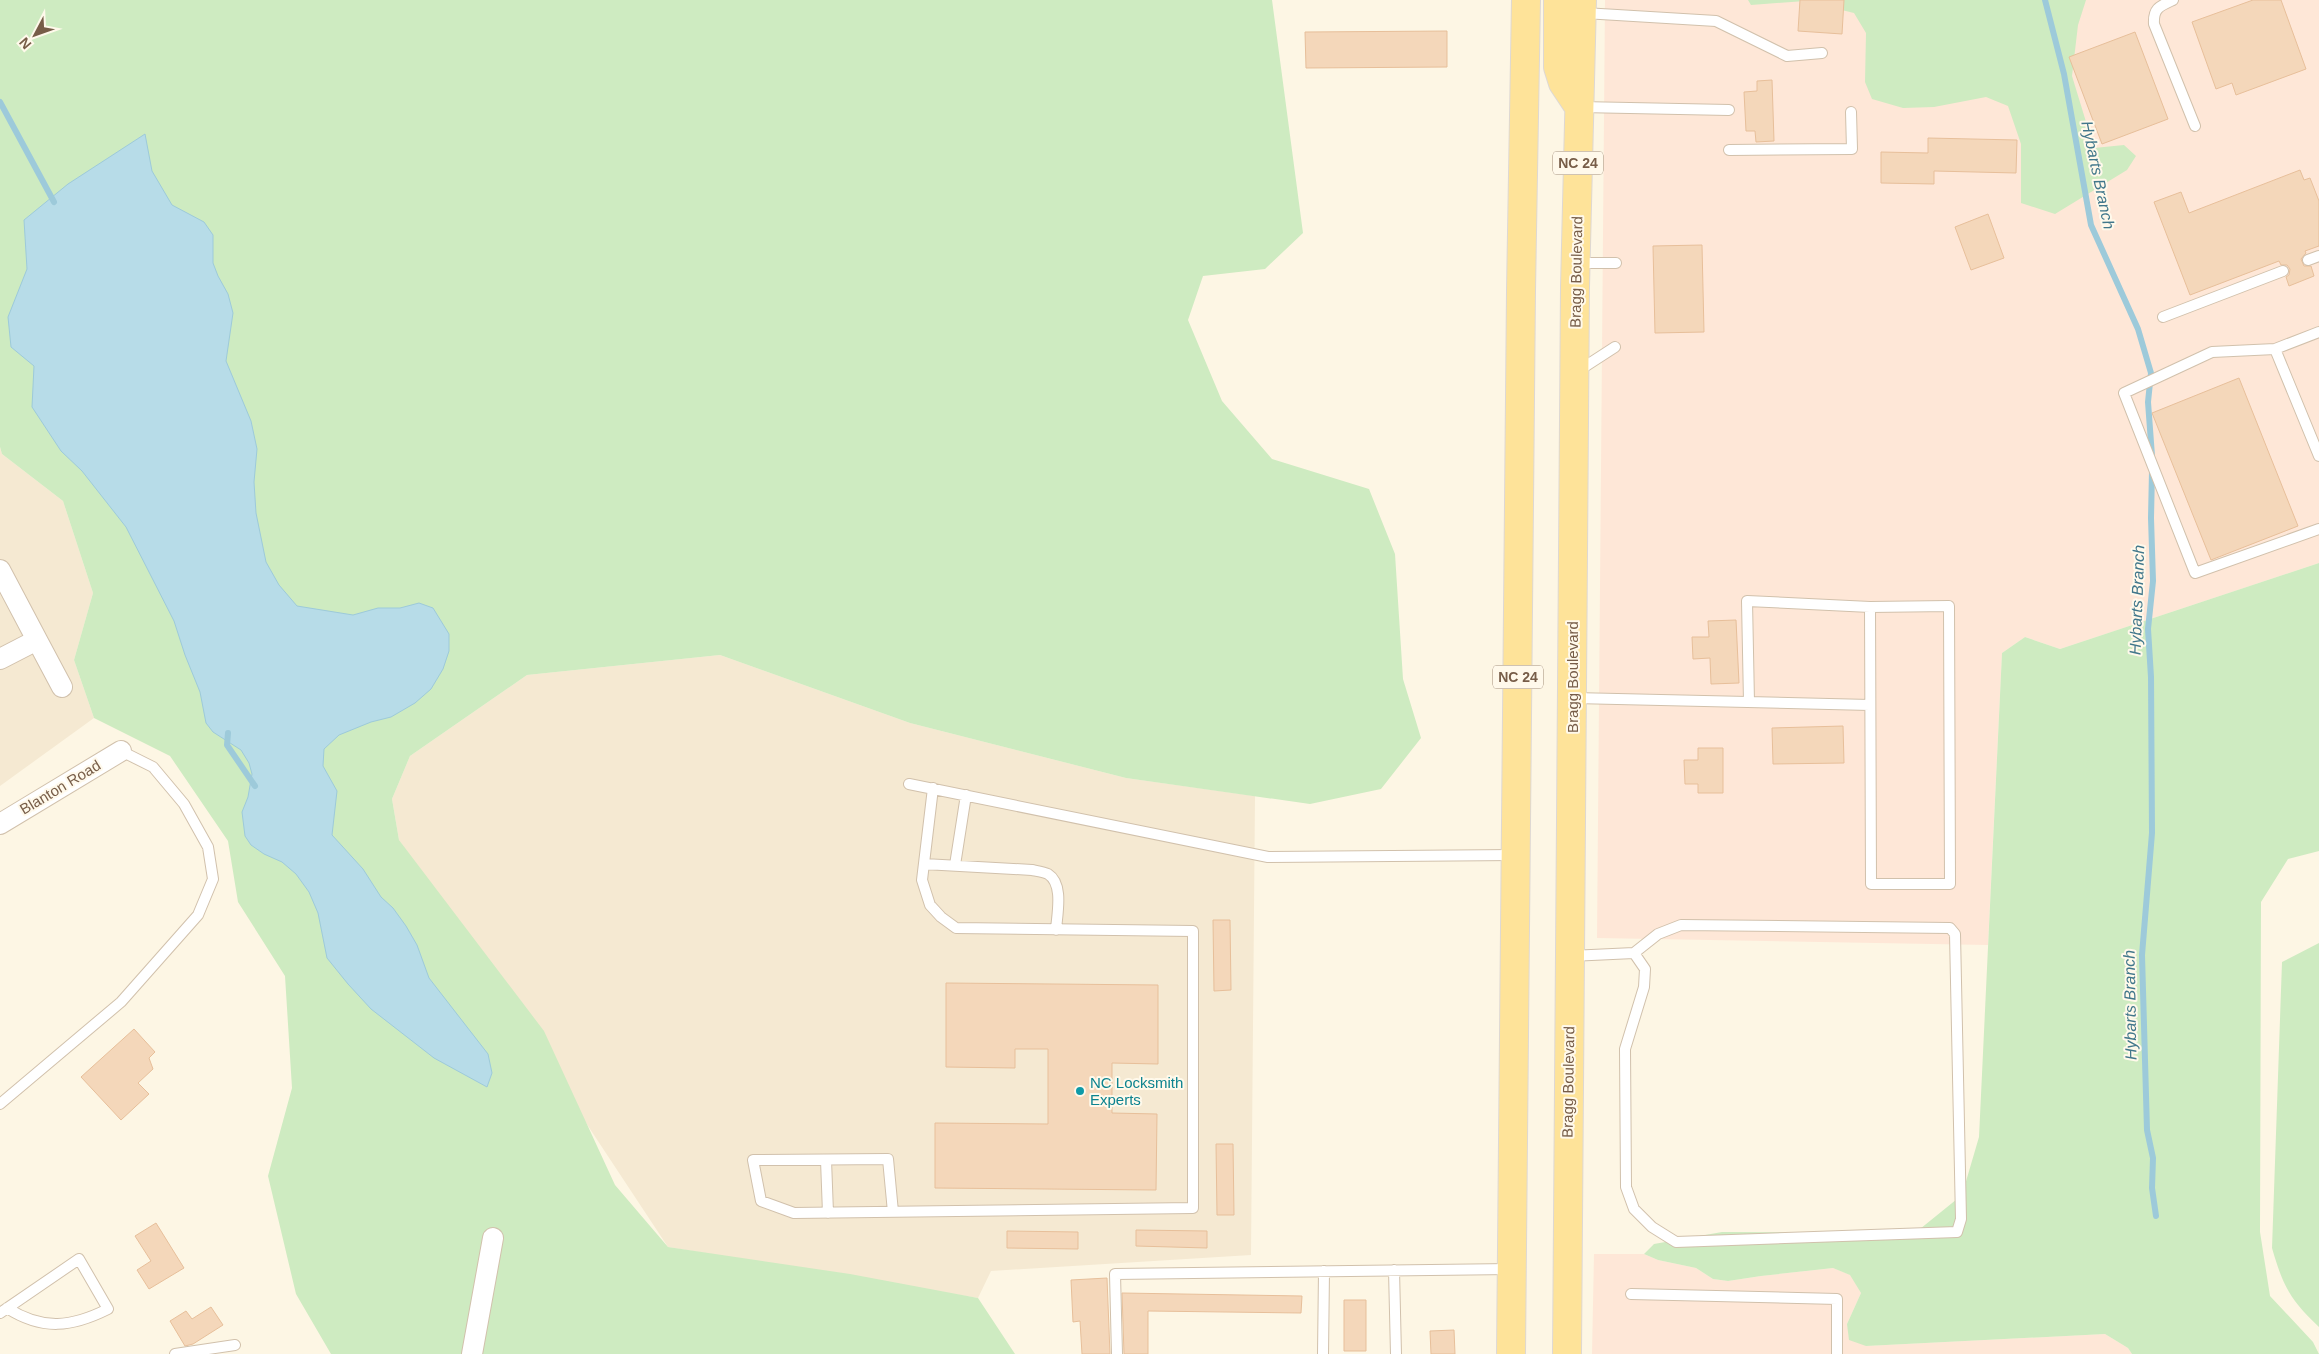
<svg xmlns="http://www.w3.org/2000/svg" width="2319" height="1354" font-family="Arial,sans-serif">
  <rect width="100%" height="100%" fill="#fdf6e4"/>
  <path fill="#f5e9d2" d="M0 447 2 454 63 501 93 593 74 660 94 718 0 786Z
    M720 655 910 723 1126 778 1255 796 1251 1255 991 1271 978 1298 668 1247 399 840 392 799 410 756 527 675Z"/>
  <path fill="#fee7d7" d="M1605 0H2319V563L2060 649 2025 637 2002 653 1988 945 1597 938Z
    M1594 1254H1644L1658 1260 1696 1268 1713 1279 1728 1281 1761 1276 1833 1268 1851 1275 1861 1293 1847 1324 1866 1346 2105 1334 2128 1348 2132 1354H1592Z"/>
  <path fill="#ceebc1" d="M0 0H1272L1303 233 1265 269 1203 276 1188 320 1222 401 1272 459 1369 489 1395 554 1403 679 1421 738 1381 789 1310 804 1126 778 910 723 720 655 527 675 410 756 392 799 399 840 544 1031 615 1185 668 1247 850 1274 978 1298 1015 1354H331L296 1294 268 1176 292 1088 285 976 238 902 228 841 170 756 94 718 74 660 93 593 63 501 2 454 0 447Z
    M1748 0H2086L2078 25 2072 76 2094 148 2124 145 2136 156 2127 170 2055 214 2021 203V144L2008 106 1986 97 1934 107 1903 108 1872 99 1865 82 1866 33 1854 13 1805 1 1751 5Z
    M2319 563V851L2288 859 2261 902 2260 1232 2270 1296 2313 1342 2319 1354H2132L2128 1348 2105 1334 1866 1346 1849 1340 1847 1324 1861 1293 1850 1275 1833 1268 1761 1276 1728 1281 1713 1279 1696 1268 1658 1260 1644 1254 1654 1244 1722 1232 1915 1233 1962 1195 1979 1137 2002 653 2025 637 2060 649Z
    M2319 943V1327C2290 1300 2283 1286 2272 1248L2282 962Z"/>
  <path fill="#b7dce8" stroke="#9dcada" d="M145 134 152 171 172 205 204 222 213 235V263L218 276 228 294 233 313 226 361 251 421 257 449 254 482 256 513 266 562 279 585 297 606 353 615 378 608H400L419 603 433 608 449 634V651L443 669 431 689 415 703 391 717 371 722 339 735 324 749 323 766 337 791 332 835 363 869 381 897 393 908 406 926 417 945 429 978 488 1054 492 1073 487 1087 434 1058 371 1009 348 984 327 958 318 913 309 892 296 874 282 862 264 854 251 845 245 836 242 812 248 797 252 774 249 763 241 750 213 732 206 723 200 692 185 655 174 621 126 527 82 471 61 451 32 407 34 366 11 347 8 317 27 269 24 220 68 184Z"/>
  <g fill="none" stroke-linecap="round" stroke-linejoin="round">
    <path stroke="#9dcada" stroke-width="6" d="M2045 0 2064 74 2091 225 2138 329 2151 373 2148 402 2152 456
      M0 102 54 202
      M2152 471 2151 518 2153 581 2148 629 2151 677 2152 833 2142 955 2147 1130 2153 1158 2152 1188 2156 1216
      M228 733 227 745 255 786"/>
  </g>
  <path fill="#f4d7ba" stroke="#e7bf9a" d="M1800 0H1844L1842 34 1798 31Z
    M2253 0H2281L2306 69 2236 95 2232 83 2216 89 2192 22Z
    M1447 31V67L1306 68 1305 32Z
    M2135 32 2168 119 2102 144 2069 57Z
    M1772 80 1774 141 1756 142 1755 131H1746L1744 92 1757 91V81Z
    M1928 138 2017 140 2016 173 1934 171V184L1881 183V152L1928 153Z
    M2300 170 2304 180 2310 178 2319 201V246L2305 251 2306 253 2301 259 2304 266H2311L2314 276 2289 286 2286 277 2289 275 2290 269 2287 265H2281L2279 261 2190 295 2154 202 2181 192 2189 213Z
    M1988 214 2004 258 1971 270 1955 227Z
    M1702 245 1704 332 1655 333 1653 246Z
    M2239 378 2298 526 2211 560 2152 413Z
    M1736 620 1739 683 1711 684 1710 658 1693 659 1692 637H1709L1708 621Z
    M1843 726 1844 763 1773 764 1772 728Z
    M1698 748H1723V793H1698V784H1685L1684 760H1698Z
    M1213 920H1230L1231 990 1214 991Z
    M946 983 1158 985V1064L1112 1063V1113L1157 1114 1156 1190 935 1188V1123L1048 1124V1049H1015V1068L946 1067Z
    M134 1029 155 1052 149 1058 153 1069 138 1083 149 1094 121 1120 81 1077Z
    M1216 1144H1233L1234 1215H1217Z
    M156 1223 184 1268 149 1289 137 1270 151 1261 135 1236Z
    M1136 1230 1207 1231V1248L1136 1246Z
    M1007 1231 1078 1232V1249L1007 1248Z
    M1107 1278 1110 1354H1082L1080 1321 1073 1322 1071 1280Z
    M1122 1293 1302 1296 1301 1313 1148 1311V1354H1124Z
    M1344 1300H1366V1351H1344Z
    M211 1307 223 1325 193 1344 185 1346 170 1321 186 1311 192 1319Z
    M1454 1330 1455 1354H1431L1430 1331Z"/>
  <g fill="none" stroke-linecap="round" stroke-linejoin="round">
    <g stroke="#d1c1ac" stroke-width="12">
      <path id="service" d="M2173 0C2160 6 2153 8 2154 24L2195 126
        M1584 13 1716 21 1787 56 1822 53
        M1580 107 1729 110
        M1729 150 1852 149 1851 112
        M2308 260 2319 256
        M1577 263H1616
        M2163 317 2283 271
        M2319 332 2275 349 2212 352 2124 393 2195 573 2319 529
        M2275 349 2319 456
        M1578 371 1615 347
        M1949 606 1950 884H1871L1870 607Z
        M1574 698 1870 705
        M1749 702 1747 601 1870 607
        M909 784 1268 857 1515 855
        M924 864 1032 870C1037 871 1044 872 1048 874 1064 884 1057 914 1056 930
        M955 865 966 795
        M1570 956 1634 953 1645 969 1644 987 1625 1049 1626 1187 1634 1209 1652 1227 1676 1242 1957 1232 1961 1219 1955 934 1950 928 1681 925 1658 934 1634 953
        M0 1104 121 1002 198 915 213 879 208 847 184 804 153 767 121 751
        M826 1160 828 1213
        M893 1212 888 1159 753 1160 761 1201 794 1213 1193 1208V931L956 928 941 917 930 905 922 880 933 788
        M1394 1270 1396 1354
        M1631 1294 1837 1299V1354
        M0 1313 79 1259 108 1309C72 1327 43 1331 7 1308
        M175 1354 235 1345
        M1117 1354 1115 1274 1511 1269
        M1323 1354 1324 1271"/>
    </g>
    <g stroke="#d1c1ac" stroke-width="22">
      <path id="minor" d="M0 570 37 640 0 659
        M37 640 62 687
        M0 824 121 751
        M472 1354 493 1238"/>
    </g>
    <g stroke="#ded8d3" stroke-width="30">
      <path id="primary" d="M1558 0V67L1563 83 1579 107
        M1511 1354 1521 291 1526 0
        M1567 1354 1575 287 1582 0"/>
    </g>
    <use href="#service" stroke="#fff" stroke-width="10"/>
    <use href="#minor" stroke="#fff" stroke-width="20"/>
    <use href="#primary" stroke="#fee399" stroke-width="28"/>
  </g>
  <circle fill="#0f9aa8" stroke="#fff9eb" stroke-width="2" cx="1080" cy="1091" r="5"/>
  <g text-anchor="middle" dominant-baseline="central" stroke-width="4" stroke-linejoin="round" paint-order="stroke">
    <g fill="#fff9eb" stroke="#a08c79" stroke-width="1">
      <rect x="1553" y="151.5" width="50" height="23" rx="4"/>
      <rect x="1493" y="665.5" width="50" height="23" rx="4"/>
    </g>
    <g font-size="14" font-weight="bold" fill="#775d48">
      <text x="1578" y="163">NC 24</text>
      <text x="1518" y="677">NC 24</text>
    </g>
    <g font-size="15" fill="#775d48" stroke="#fff9eb">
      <text transform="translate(1576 272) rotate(-89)">Bragg Boulevard</text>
      <text transform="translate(1572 677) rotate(-90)">Bragg Boulevard</text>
      <text transform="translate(60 787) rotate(-31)">Blanton Road</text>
      <text transform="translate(1568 1082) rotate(-89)">Bragg Boulevard</text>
    </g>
    <g font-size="15" fill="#0d838f" stroke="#fff9eb" text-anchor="start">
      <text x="1090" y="1082">NC Locksmith<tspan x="1090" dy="17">Experts</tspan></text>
    </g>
    <g font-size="16" font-style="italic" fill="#41778b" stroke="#fff9eb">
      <text transform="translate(2098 175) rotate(78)">Hybarts Branch</text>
      <text transform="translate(2137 600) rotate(-88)">Hybarts Branch</text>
      <text transform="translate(2130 1005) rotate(-91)">Hybarts Branch</text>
    </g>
  </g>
  <g transform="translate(35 35) rotate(229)" stroke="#fff9eb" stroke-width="4" paint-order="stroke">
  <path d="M0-4L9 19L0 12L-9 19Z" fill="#775d48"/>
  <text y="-8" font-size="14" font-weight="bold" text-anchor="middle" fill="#775d48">N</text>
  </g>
</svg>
